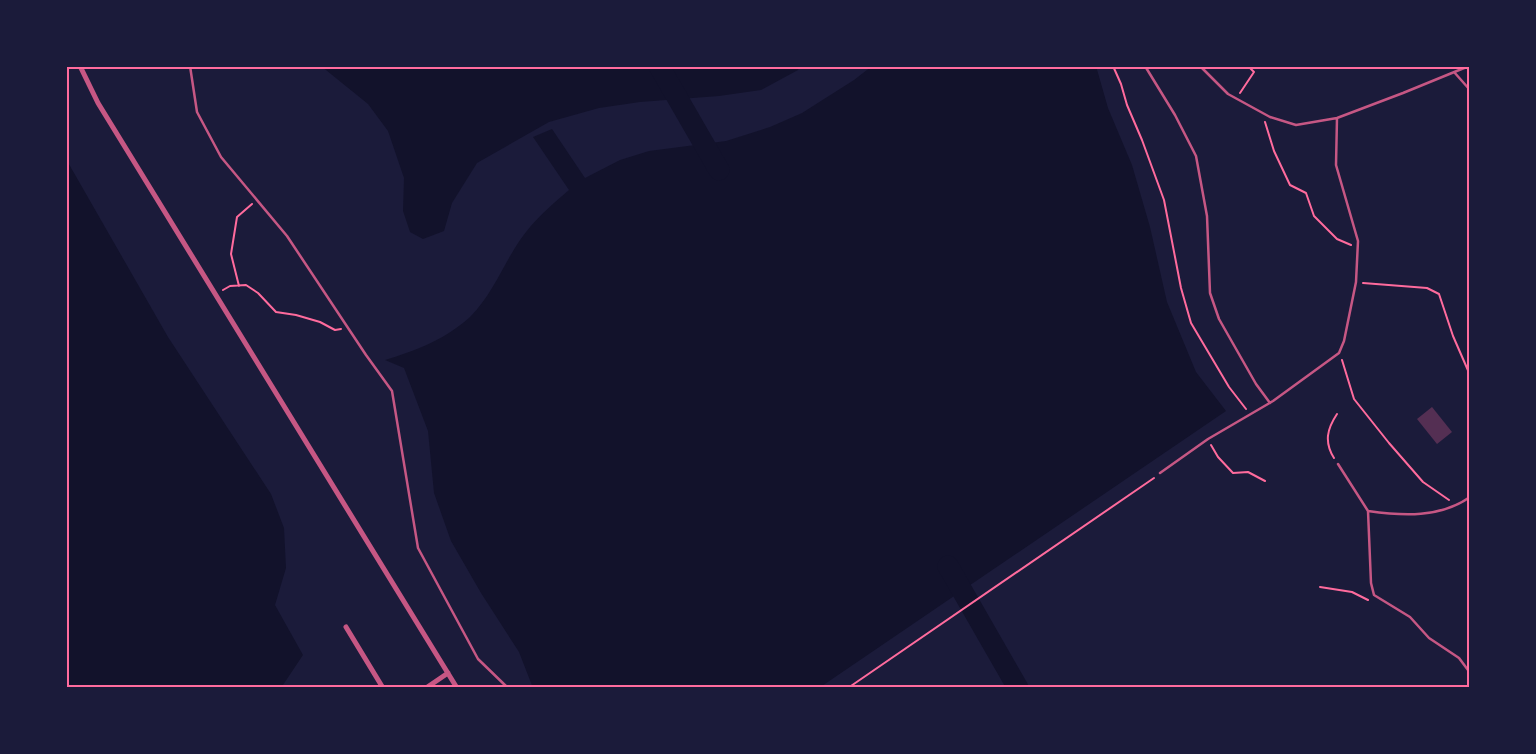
<svg xmlns="http://www.w3.org/2000/svg" width="1536" height="754" font-family="Karla,sans-serif">
  <rect width="100%" height="100%" fill="#1b1b3a"/>
  <path fill="#12122b" d="M321 66H800L798 70 761 90 719 96 640 102 599 108 549 122 477 163 452 203 444 231 423 239 410 232 403 211 404 178 388 131 368 104Z
    M872 66H1096L1108 108 1132 165 1150 227 1167 302 1196 372 1226 411 819 688H533L519 652 481 593 451 541 434 493 428 431 404 368 385 360C415 351 446 339 470 317 496 291 506 255 530 227 541 214 555 202 569 190L533 137 552 129 585 178 620 160 649 151 726 141 770 127 802 113 854 80Z
    M66 159 168 337 271 494 284 528 286 568 275 605 303 655 281 688H66Z"/>
  <g fill="none" stroke-linecap="round" stroke-linejoin="round">
    <path stroke="#12122b" stroke-width="21" d="M659 66 719 170
      M948 566 1018 688"/>
  </g>
  <path fill="#542f53" d="M1432 407 1452 432 1437 444 1417 419Z"/>
  <g fill="none" stroke-linecap="round" stroke-linejoin="round">
    <path stroke="#ff6b9d" stroke-width="2" d="M1113 66 1121 84 1127 105 1142 140 1164 200 1181 288 1191 323 1229 387 1246 409
      M1240 93 1254 72 1248 66
      M1265 122 1274 151 1290 185 1306 193 1314 216 1337 239 1351 245
      M1363 283 1427 288 1439 294 1453 336 1470 375
      M239 286 231 254 237 217 252 204
      M223 290 230 286 246 285 258 293 276 312 296 315 320 322 335 330 341 329
      M1342 360 1354 399 1389 443 1423 482 1449 500
      M1211 445 1218 457 1233 473 1248 472 1265 481
      M1334 458C1324 442 1327 429 1337 414
      M1320 587 1352 592 1368 600
      M848 688 1154 478"/>
    <path stroke="#c65784" stroke-width="2.5" d="M190 66 197 112 221 157 287 236 366 355 392 391 418 548 478 659 508 688
      M1145 66 1175 115 1196 156 1207 216 1210 293 1219 319 1256 384 1270 403
      M1200 66 1228 94 1270 117 1296 125 1337 118 1403 93 1469 66
      M1454 72 1470 90
      M1338 464 1368 511 1371 583 1374 595 1410 617 1429 638 1459 658 1468 670 1470 675
      M1160 473 1208 439 1273 401 1339 353 1344 341 1356 282 1358 241 1336 165 1337 118
      M1368 511C1403 516 1440 518 1470 497"/>
    <path stroke="#c65784" stroke-width="5" d="M80 66 98 103 457 688
      M346 627 383 688
      M426 688 448 673"/>
  </g>
  <rect width="1536" height="754" fill="none" stroke="#1b1b3a" stroke-width="135"/>
  <rect x="68" y="68" width="1400" height="618" fill="none" stroke="#ff6b9d" stroke-width="2"/>
</svg>
